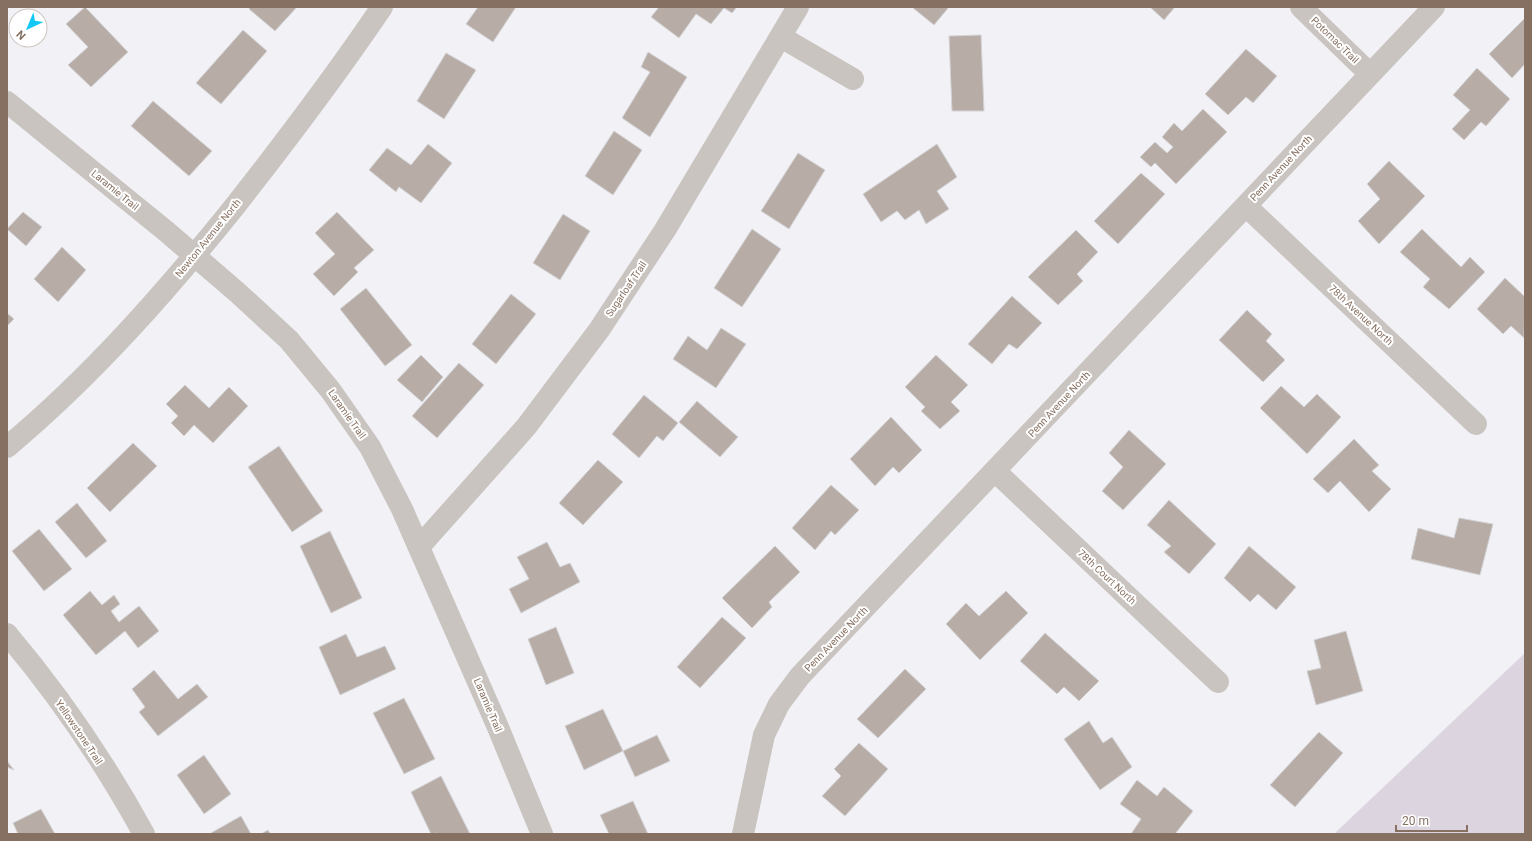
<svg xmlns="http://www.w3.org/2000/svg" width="1532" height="841" font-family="Roboto,sans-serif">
  <rect width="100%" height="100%" fill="#f1f1f6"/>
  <path fill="#dcd5e0" d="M1525 653V834H1334Z"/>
  <path fill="#b7aca6" stroke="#d4d4d7" d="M85 7 128 52 91 87 68 65 88 47 66 24Z
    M250 7H297L275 31 249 9Z
    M478 7H516L493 42 466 24Z
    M659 7H737L732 13 724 8 711 24 696 14 679 38 651 17Z
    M914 7H949L934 25 913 8Z
    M1150 7H1175L1164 20Z
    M1525 18V64L1512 78 1489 54Z
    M243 30 267 51 221 104 196 83Z
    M981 35 984 111H952L949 36Z
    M1246 49 1277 76 1253 103 1246 97 1228 115 1205 94Z
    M648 52 687 77 650 137 622 118 650 72 641 67Z
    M446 53 476 70 444 119 417 101Z
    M1477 68 1510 99 1486 126 1481 122 1464 140 1452 129 1470 110 1453 95Z
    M153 101 212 151 189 176 131 126Z
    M1203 109 1227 132 1176 184 1155 163 1151 167 1140 157 1155 142 1167 153 1173 147 1162 137 1174 123 1182 131Z
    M614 131 642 150 613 195 585 176Z
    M428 144 452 163 421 203 399 187 396 192 369 170 387 148 411 165Z
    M937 144 957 177 937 191 949 209 926 224 919 210 905 220 897 211 881 222 863 194Z
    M798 153 825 170 789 229 761 211Z
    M1389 161 1425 196 1379 244 1358 221 1380 199 1367 184Z
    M1141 173 1165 194 1118 244 1094 221Z
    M23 212 42 227 26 246 7 229Z
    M337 212 374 250 354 268 358 272 334 296 313 274 335 254 315 233Z
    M563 214 590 231 560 280 533 263Z
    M752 229 781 249 742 307 714 288Z
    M1422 229 1461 267 1470 257 1485 272 1449 309 1423 287 1430 279 1400 252Z
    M1076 230 1098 252 1077 274 1083 281 1058 305 1028 277Z
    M62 247 86 270 58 302 34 279Z
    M1505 278 1525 297 1524 338 1511 326 1503 334 1477 309Z
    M366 288 412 345 385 366 340 309Z
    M511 294 536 314 496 364 472 344Z
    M1012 296 1042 323 1017 349 1009 344 992 364 968 344Z
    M1247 310 1272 334 1266 341 1285 360 1263 382 1219 340Z
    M7 313 14 319 7 326Z
    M721 328 746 344 716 388 673 359 688 336 707 350Z
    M421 355 443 377 422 402 397 380Z
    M936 355 968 385 951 402 960 411 940 429 921 411 925 407 905 387Z
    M459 363 484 385 437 438 412 416Z
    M185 385 209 408 229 387 248 406 213 443 194 425 184 436 171 423 178 416 166 404Z
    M1281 386 1304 407 1317 394 1341 417 1307 454 1260 408Z
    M644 395 678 423 663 441 657 436 639 458 612 434Z
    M697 401 738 437 720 457 679 422Z
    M891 417 922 450 899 473 893 467 875 486 850 459Z
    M1129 430 1166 464 1123 510 1102 491 1123 467 1109 453Z
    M1354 439 1379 465 1372 471 1391 489 1369 512 1340 481 1328 493 1313 479Z
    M133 443 157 466 110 512 87 488Z
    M279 446 323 511 292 532 248 467Z
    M598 460 623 482 583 525 559 503Z
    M831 485 859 510 835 535 831 531 815 550 792 528Z
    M1169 500 1216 544 1189 574 1164 552 1171 546 1147 525Z
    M77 503 107 541 86 558 55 522Z
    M1459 518 1493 524 1480 575 1411 559 1418 528 1454 538Z
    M39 529 72 569 44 591 12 551Z
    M330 531 362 598 331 613 300 546Z
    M547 542 560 567 570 563 580 582 521 613 509 589 529 579 517 557Z
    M775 546 800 572 769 602 772 607 752 628 722 598Z
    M1249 546 1296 587 1276 610 1258 594 1250 602 1224 578Z
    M90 591 102 605 114 595 120 604 111 611 119 622 139 606 159 631 138 648 125 631 96 655 63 615Z
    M1006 591 1028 613 980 660 946 624 966 603 979 616Z
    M722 617 746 638 700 688 677 667Z
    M556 627 574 673 546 685 528 639Z
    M1346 631 1363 691 1316 705 1307 671 1321 668 1314 640Z
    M1045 633 1099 681 1079 701 1064 687 1057 694 1020 661Z
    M346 634 357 657 385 646 396 669 340 695 319 647Z
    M905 669 926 689 878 738 857 719Z
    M154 670 178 699 197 684 208 697 158 736 139 712 145 707 132 689Z
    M404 698 435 759 404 774 373 713Z
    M603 709 623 751 584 770 565 726Z
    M1089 721 1103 743 1112 737 1132 767 1100 790 1064 739Z
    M1319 732 1343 753 1295 807 1270 785Z
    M657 735 670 761 635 777 623 751Z
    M859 743 888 769 845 816 822 796 841 776 834 769Z
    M204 755 231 794 204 814 177 775Z
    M7 761 14 770 7 767Z
    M441 776 470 834H438L437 833 431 834 411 792Z
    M1137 780 1157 796 1164 787 1193 811 1175 834H1131L1141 819 1120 804Z
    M633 801 648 834H609L600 815Z
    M41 809 55 834H18L13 823Z
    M241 816 251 834H212L211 833Z
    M268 830 270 834H261Z"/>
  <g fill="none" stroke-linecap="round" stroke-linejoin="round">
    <path stroke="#c9c4c0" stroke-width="22" d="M1301 7 1370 74
      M781 37 853 79
      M7 102 167 232 238 293 289 340 331 391 370 447 402 509 497 725 542 834
      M1246 206 1476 424
      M7 447C92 376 166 292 235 206 286 141 336 75 382 7
      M995 471 1218 682
      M419 547 526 427 599 330 665 230 798 7
      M7 634C58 694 106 765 144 834
      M743 834 764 735 779 704 800 676 1434 7"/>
  </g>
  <g text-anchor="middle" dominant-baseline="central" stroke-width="4" stroke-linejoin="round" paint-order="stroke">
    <g font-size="10" fill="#867061" stroke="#fff">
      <text transform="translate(1335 40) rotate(44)">Potomac Trail</text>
      <text transform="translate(1281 168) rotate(-47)">Penn Avenue North</text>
      <text transform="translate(115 190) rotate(39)">Laramie Trail</text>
      <text transform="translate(208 238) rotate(-51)">Newton Avenue North</text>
      <text transform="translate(626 289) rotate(-56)">Sugarloaf Trail</text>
      <text transform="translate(1361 315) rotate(43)">78th Avenue North</text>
      <text transform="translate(1059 404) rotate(-47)">Penn Avenue North</text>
      <text transform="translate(347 414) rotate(55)">Laramie Trail</text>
      <text transform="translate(1107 577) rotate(43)">78th Court North</text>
      <text transform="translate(836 639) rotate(-46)">Penn Avenue North</text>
      <text transform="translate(488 705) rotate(67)">Laramie Trail</text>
      <text transform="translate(79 732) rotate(56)">Yellowstone Trail</text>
    </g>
  </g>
  <rect width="1532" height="841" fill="none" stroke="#867061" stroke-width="16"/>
  <g transform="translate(28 28) rotate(224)"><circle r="19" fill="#ffffff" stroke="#cfc6c0"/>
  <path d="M0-3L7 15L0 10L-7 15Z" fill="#12c8f6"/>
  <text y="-6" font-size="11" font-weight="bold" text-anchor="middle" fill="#867061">N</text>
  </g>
  <path d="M1396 825v6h71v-6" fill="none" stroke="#867061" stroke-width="2"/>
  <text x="1402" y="825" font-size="12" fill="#867061" stroke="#ffffff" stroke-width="3" paint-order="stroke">20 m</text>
</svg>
